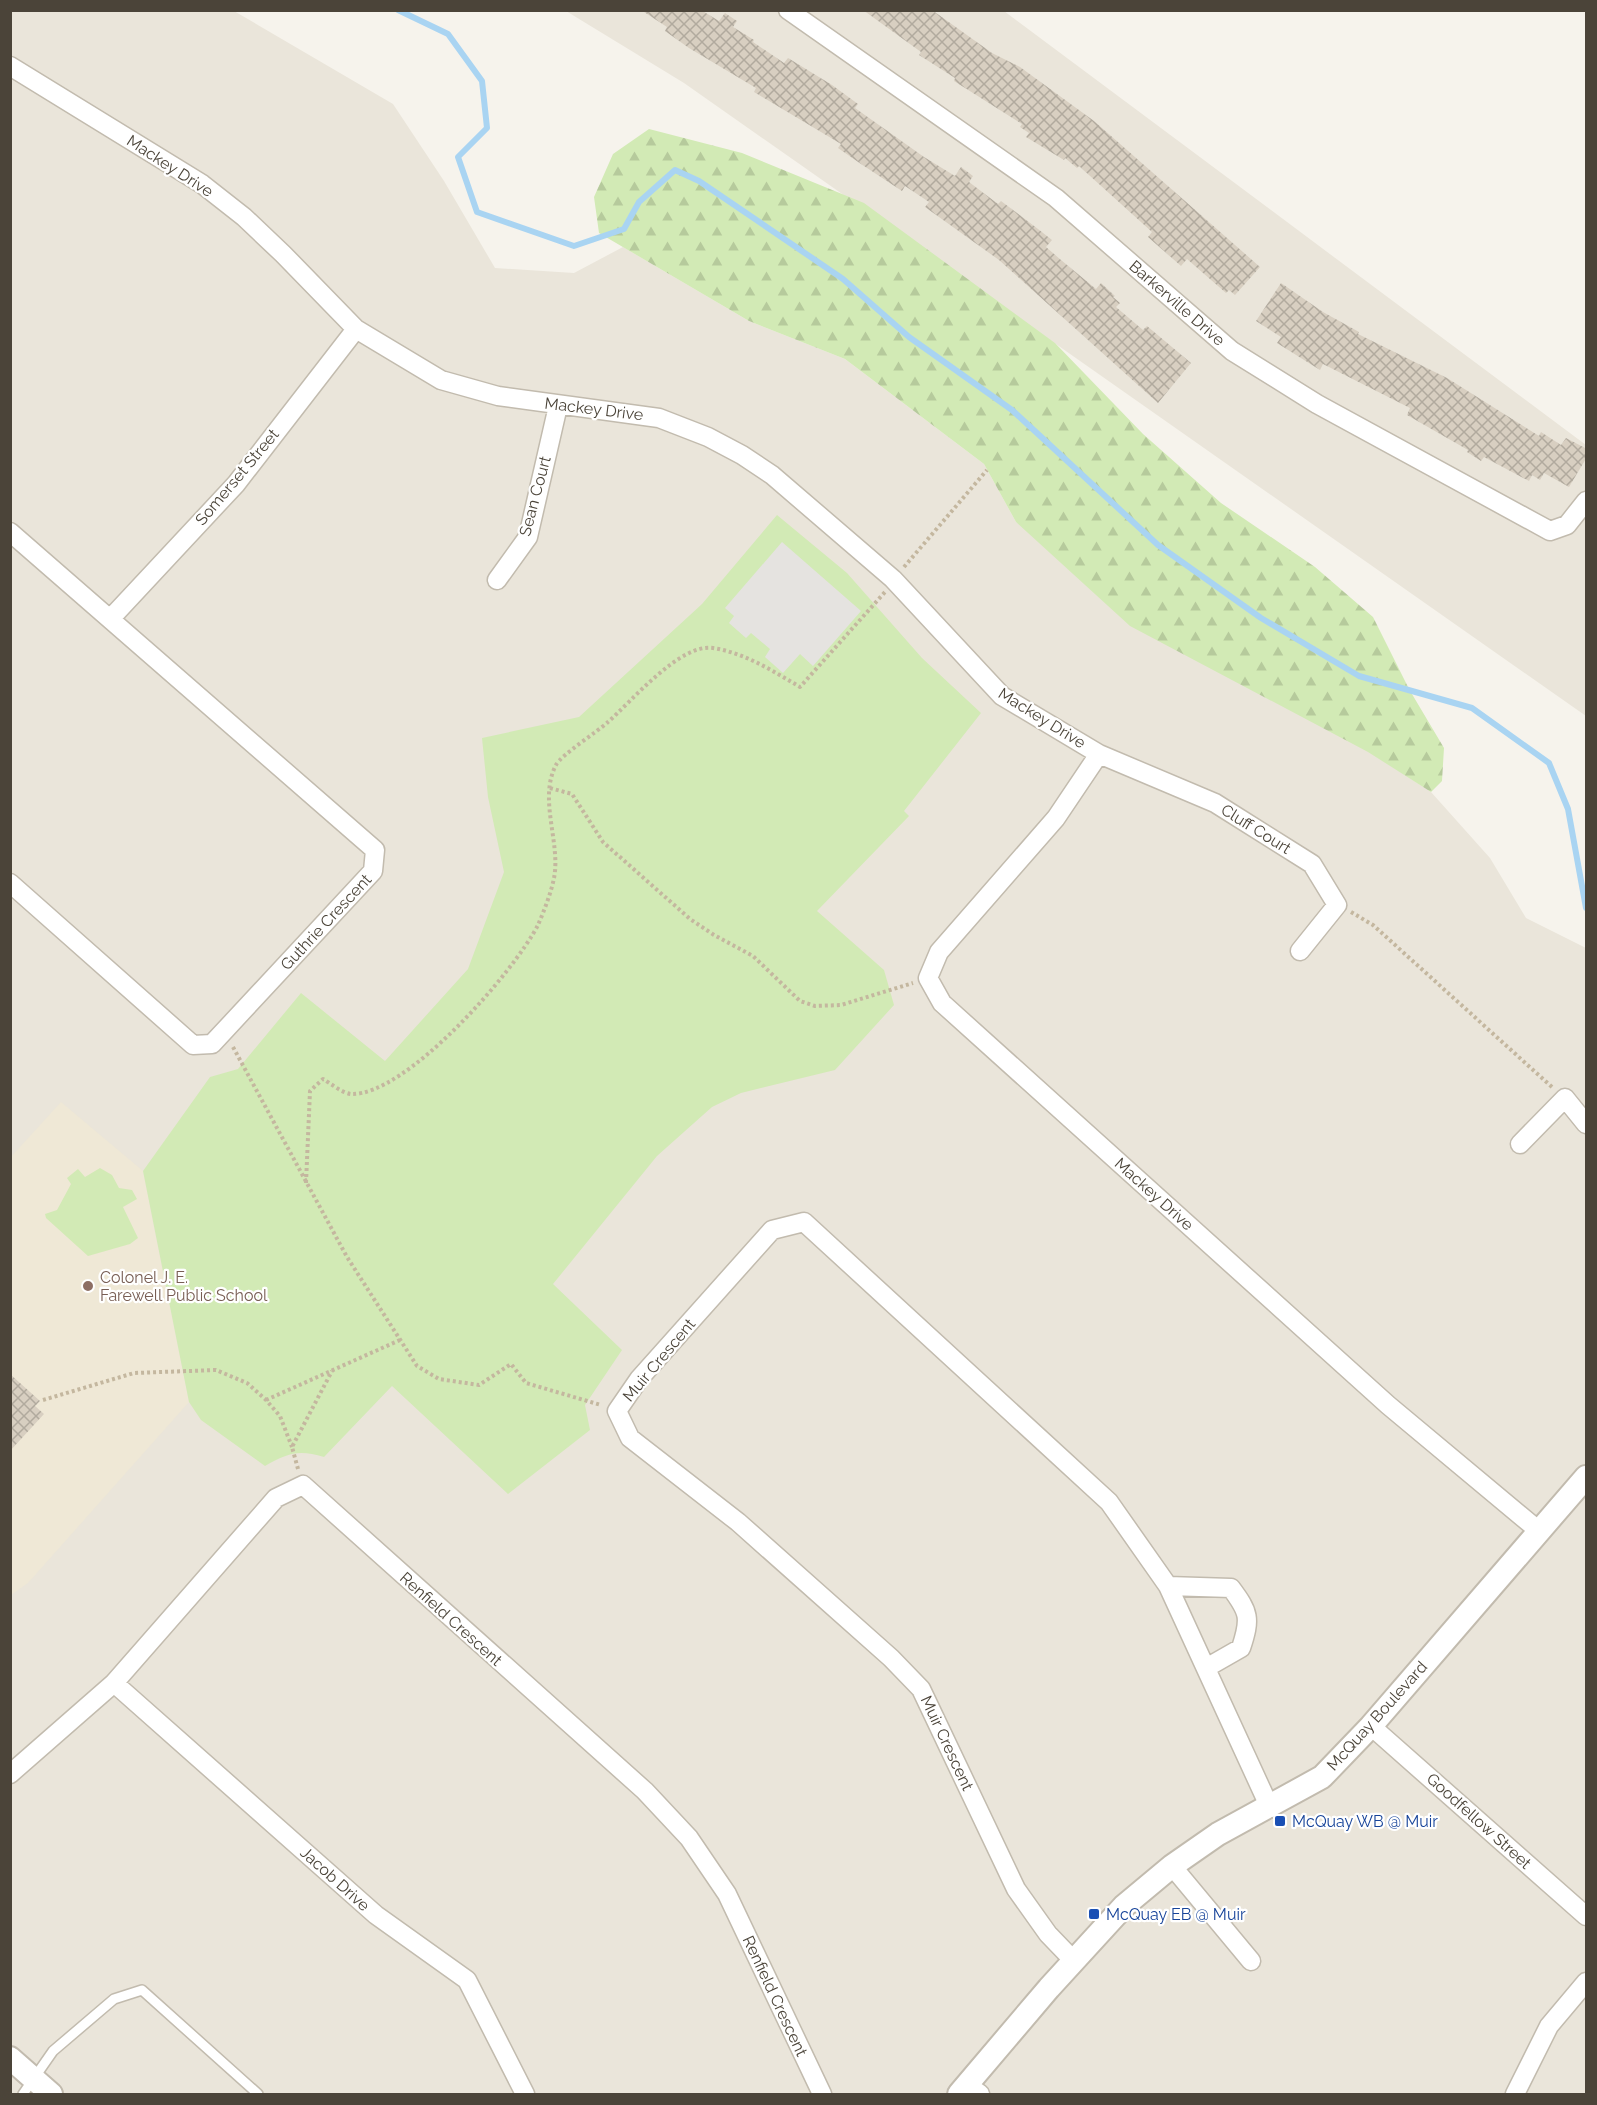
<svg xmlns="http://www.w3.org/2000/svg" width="1597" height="2105" font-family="Raleway,sans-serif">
  <defs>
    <pattern id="forest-firs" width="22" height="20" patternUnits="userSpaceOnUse" patternTransform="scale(1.5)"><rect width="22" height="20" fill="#d2eab5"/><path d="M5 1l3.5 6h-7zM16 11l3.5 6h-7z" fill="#b6ca9c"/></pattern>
    <pattern id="building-cross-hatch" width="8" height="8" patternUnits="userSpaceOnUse" patternTransform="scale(1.5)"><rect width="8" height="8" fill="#d8cfc1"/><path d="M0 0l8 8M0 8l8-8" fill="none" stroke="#b1aa9e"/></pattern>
  </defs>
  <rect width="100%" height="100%" fill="#f6f3ec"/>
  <path fill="#eae5da" d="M11 11H234L393 104 444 181 495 268 574 273 623 247 749 321 845 359 984 464 1016 522 1431 792 1490 858 1526 918 1586 948V2094H11Z
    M566 11H1004L1586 445V716L684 83Z"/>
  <path fill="#efe8d6" d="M61 1102 143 1171 189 1402 28 1583 11 1595 10 1158Z"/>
  <path fill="url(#forest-firs)" d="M649 129 742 153 864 203 1055 343 1143 434 1221 503 1315 567 1373 617 1409 689 1444 748 1442 781 1431 792 1368 752 1130 626 1016 522 984 464 845 359 749 321 599 233 594 197 613 154Z"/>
  <path fill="#d2eab5" d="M777 515 847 573 922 658 981 713 904 811 909 816 817 911 884 970 894 1005 835 1070 741 1093 712 1107 657 1156 553 1284 622 1350 585 1405 590 1430 508 1494 392 1386 324 1457C299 1449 287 1453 265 1466L201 1420 189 1402 143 1171 210 1077 238 1069 301 993 385 1061 468 969 504 872 488 797 482 738 579 717 702 604Z
    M100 1168 112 1175 119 1188 132 1190 137 1199 123 1207 138 1238 130 1244 88 1256 46 1218 45 1214 57 1210 71 1184 67 1178 78 1169 85 1177Z"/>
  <path fill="#e5e3e0" d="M782 542 861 611 813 666 800 654 783 673 765 657 770 649 751 633 746 638 729 623 734 616 725 608Z"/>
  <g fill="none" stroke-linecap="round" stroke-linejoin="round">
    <path stroke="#a9d4f2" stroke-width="6" d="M398 10 448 34 482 81 487 128 458 157 477 212 574 246 624 229 639 202 675 170 699 181 843 279 909 337 1012 410 1158 545 1261 618 1359 676 1472 708 1549 763 1568 809 1586 908"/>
  </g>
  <path fill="url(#building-cross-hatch)" d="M641 10H701L719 21 725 13 737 21 733 27 754 40 753 42 784 63 788 58 832 85 858 104 855 108 924 157 955 176 961 167 973 176 969 182 998 204 1001 201 1038 229 1052 240 1046 247 1061 260 1096 289 1101 283 1115 296 1113 297 1120 303 1116 307 1143 330 1147 326 1191 363 1158 403 999 260 925 207 929 202 905 186 902 191 861 164 838 148 841 144 754 92 756 88 689 48 665 31 667 27Z
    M863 10H932L992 53 1020 67 1094 121 1260 267 1235 295 1229 290 1226 293 1187 259 1181 266 1148 237 1152 232 1079 166 1077 168 1065 158 1064 160 1026 137 1029 133 1020 127 1022 124 954 81 955 78 919 55 921 52Z
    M1281 283 1323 312 1359 332 1358 334 1447 378 1539 436 1541 432 1561 445 1566 438 1587 449V457L1569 487 1544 473 1540 480 1532 475 1529 481 1484 457 1481 461 1467 452 1468 450 1407 415 1410 408 1323 364 1320 370 1277 343 1281 337 1256 321Z
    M10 1374 40 1401 35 1406 44 1414 10 1451Z"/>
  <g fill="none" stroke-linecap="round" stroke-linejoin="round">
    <g stroke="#c2bbae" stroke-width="12">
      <path id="service" d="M23 2094 53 2051 114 1999 142 1990 258 2094"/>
    </g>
    <g stroke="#c2bbae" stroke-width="21">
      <path id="minor" d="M788 10 1056 198 1232 351 1317 404 1550 531 1567 525 1586 501
        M10 66 202 184 244 217 283 254 356 329 441 380 498 396 659 418 708 437 742 455 772 475 893 579 1002 696 1099 754 1215 803 1312 864 1337 905 1300 951
        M10 532 375 850 373 871 212 1044 193 1045 10 883
        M497 580 528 537 558 406
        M111 618 236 484 356 329
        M1099 754 1056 818 939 952 928 978 942 1003 1388 1405 1539 1531
        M1520 1144 1565 1098 1586 1124
        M1168 1586 1231 1588C1249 1612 1251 1618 1241 1648L1206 1668
        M114 1683 376 1915 467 1980 525 2094
        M1371 1726 1586 1916
        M10 1774 114 1683 276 1498 303 1485 645 1791 689 1838 727 1894 822 2094
        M1172 1866 1251 1961
        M1074 1961 1048 1934 1016 1889 921 1689 891 1658 738 1522 630 1438 617 1411 639 1379 772 1230 804 1222 1109 1502 1168 1586 1270 1808
        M967 2085 980 2094
        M1515 2094 1549 2026 1586 1982"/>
    </g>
    <g stroke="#c2bbae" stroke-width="26">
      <path id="tertiary" d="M10 2058 51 2094
        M959 2094 1049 1988 1124 1906 1172 1866 1218 1834 1322 1777 1371 1726 1586 1477"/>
    </g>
    <path stroke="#c4b79f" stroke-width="4" stroke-dasharray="3 3" stroke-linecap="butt" d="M904 567 987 470
      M550 788 572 794 603 842 690 919 714 935 753 956 800 1001 815 1006 841 1005 913 983
      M1351 912 1373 925 1553 1088
      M233 1047 347 1257 417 1366 439 1379 479 1385 511 1364 526 1383 601 1405
      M306 1183 310 1091 323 1079C330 1083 342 1093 351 1094 406 1096 514 972 538 925 544 911 551 893 554 878 561 843 538 799 556 765 561 755 597 732 608 722 631 702 680 643 713 648 745 653 773 671 800 687L885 592
      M43 1400 134 1373 216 1370 247 1383 266 1400 280 1416 292 1447
      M266 1400 400 1340
      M298 1469 292 1447 332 1371"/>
    <use href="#service" stroke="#fff" stroke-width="9"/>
    <use href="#minor" stroke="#fff" stroke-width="18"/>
    <use href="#tertiary" stroke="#fff" stroke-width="22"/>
  </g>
  <circle fill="#8d6e63" stroke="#fff" stroke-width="2" cx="88" cy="1286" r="6"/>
  <g fill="#1a4fb4" stroke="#fff" stroke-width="2">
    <rect x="1274" y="1815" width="12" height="12" rx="3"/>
    <rect x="1088" y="1908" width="12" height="12" rx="3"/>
  </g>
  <g text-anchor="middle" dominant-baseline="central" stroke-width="4.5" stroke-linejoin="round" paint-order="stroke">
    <g font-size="16" fill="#4b4439" stroke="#fff">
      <text transform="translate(170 166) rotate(33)">Mackey Drive</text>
      <text transform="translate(1177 303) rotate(41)">Barkerville Drive</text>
      <text transform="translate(594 409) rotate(7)">Mackey Drive</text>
      <text transform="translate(237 477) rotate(-50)">Somerset Street</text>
      <text transform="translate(535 496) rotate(-75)">Sean Court</text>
      <text transform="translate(1042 718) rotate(32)">Mackey Drive</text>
      <text transform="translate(1256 829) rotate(32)">Cluff Court</text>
      <text transform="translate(326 922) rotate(-47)">Guthrie Crescent</text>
      <text transform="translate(1154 1194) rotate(42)">Mackey Drive</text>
      <text transform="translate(659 1360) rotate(-50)">Muir Crescent</text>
      <text transform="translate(451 1619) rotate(42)">Renfield Crescent</text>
      <text transform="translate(1377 1716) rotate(-48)">McQuay Boulevard</text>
      <text transform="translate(947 1743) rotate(65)">Muir Crescent</text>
      <text transform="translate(1479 1821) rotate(42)">Goodfellow Street</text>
      <text transform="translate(335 1879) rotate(42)">Jacob Drive</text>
      <text transform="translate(775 1996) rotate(65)">Renfield Crescent</text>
    </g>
    <g font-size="16" fill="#785e54" stroke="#fff" text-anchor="start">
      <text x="100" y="1277">Colonel J. E.<tspan x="100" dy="18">Farewell Public School</tspan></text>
    </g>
    <g font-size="16" fill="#164399" stroke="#fff" text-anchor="start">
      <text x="1292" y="1821">McQuay WB @ Muir</text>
      <text x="1106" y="1914">McQuay EB @ Muir</text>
    </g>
  </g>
  <rect width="1597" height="2105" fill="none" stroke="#4b4439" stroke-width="24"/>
</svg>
